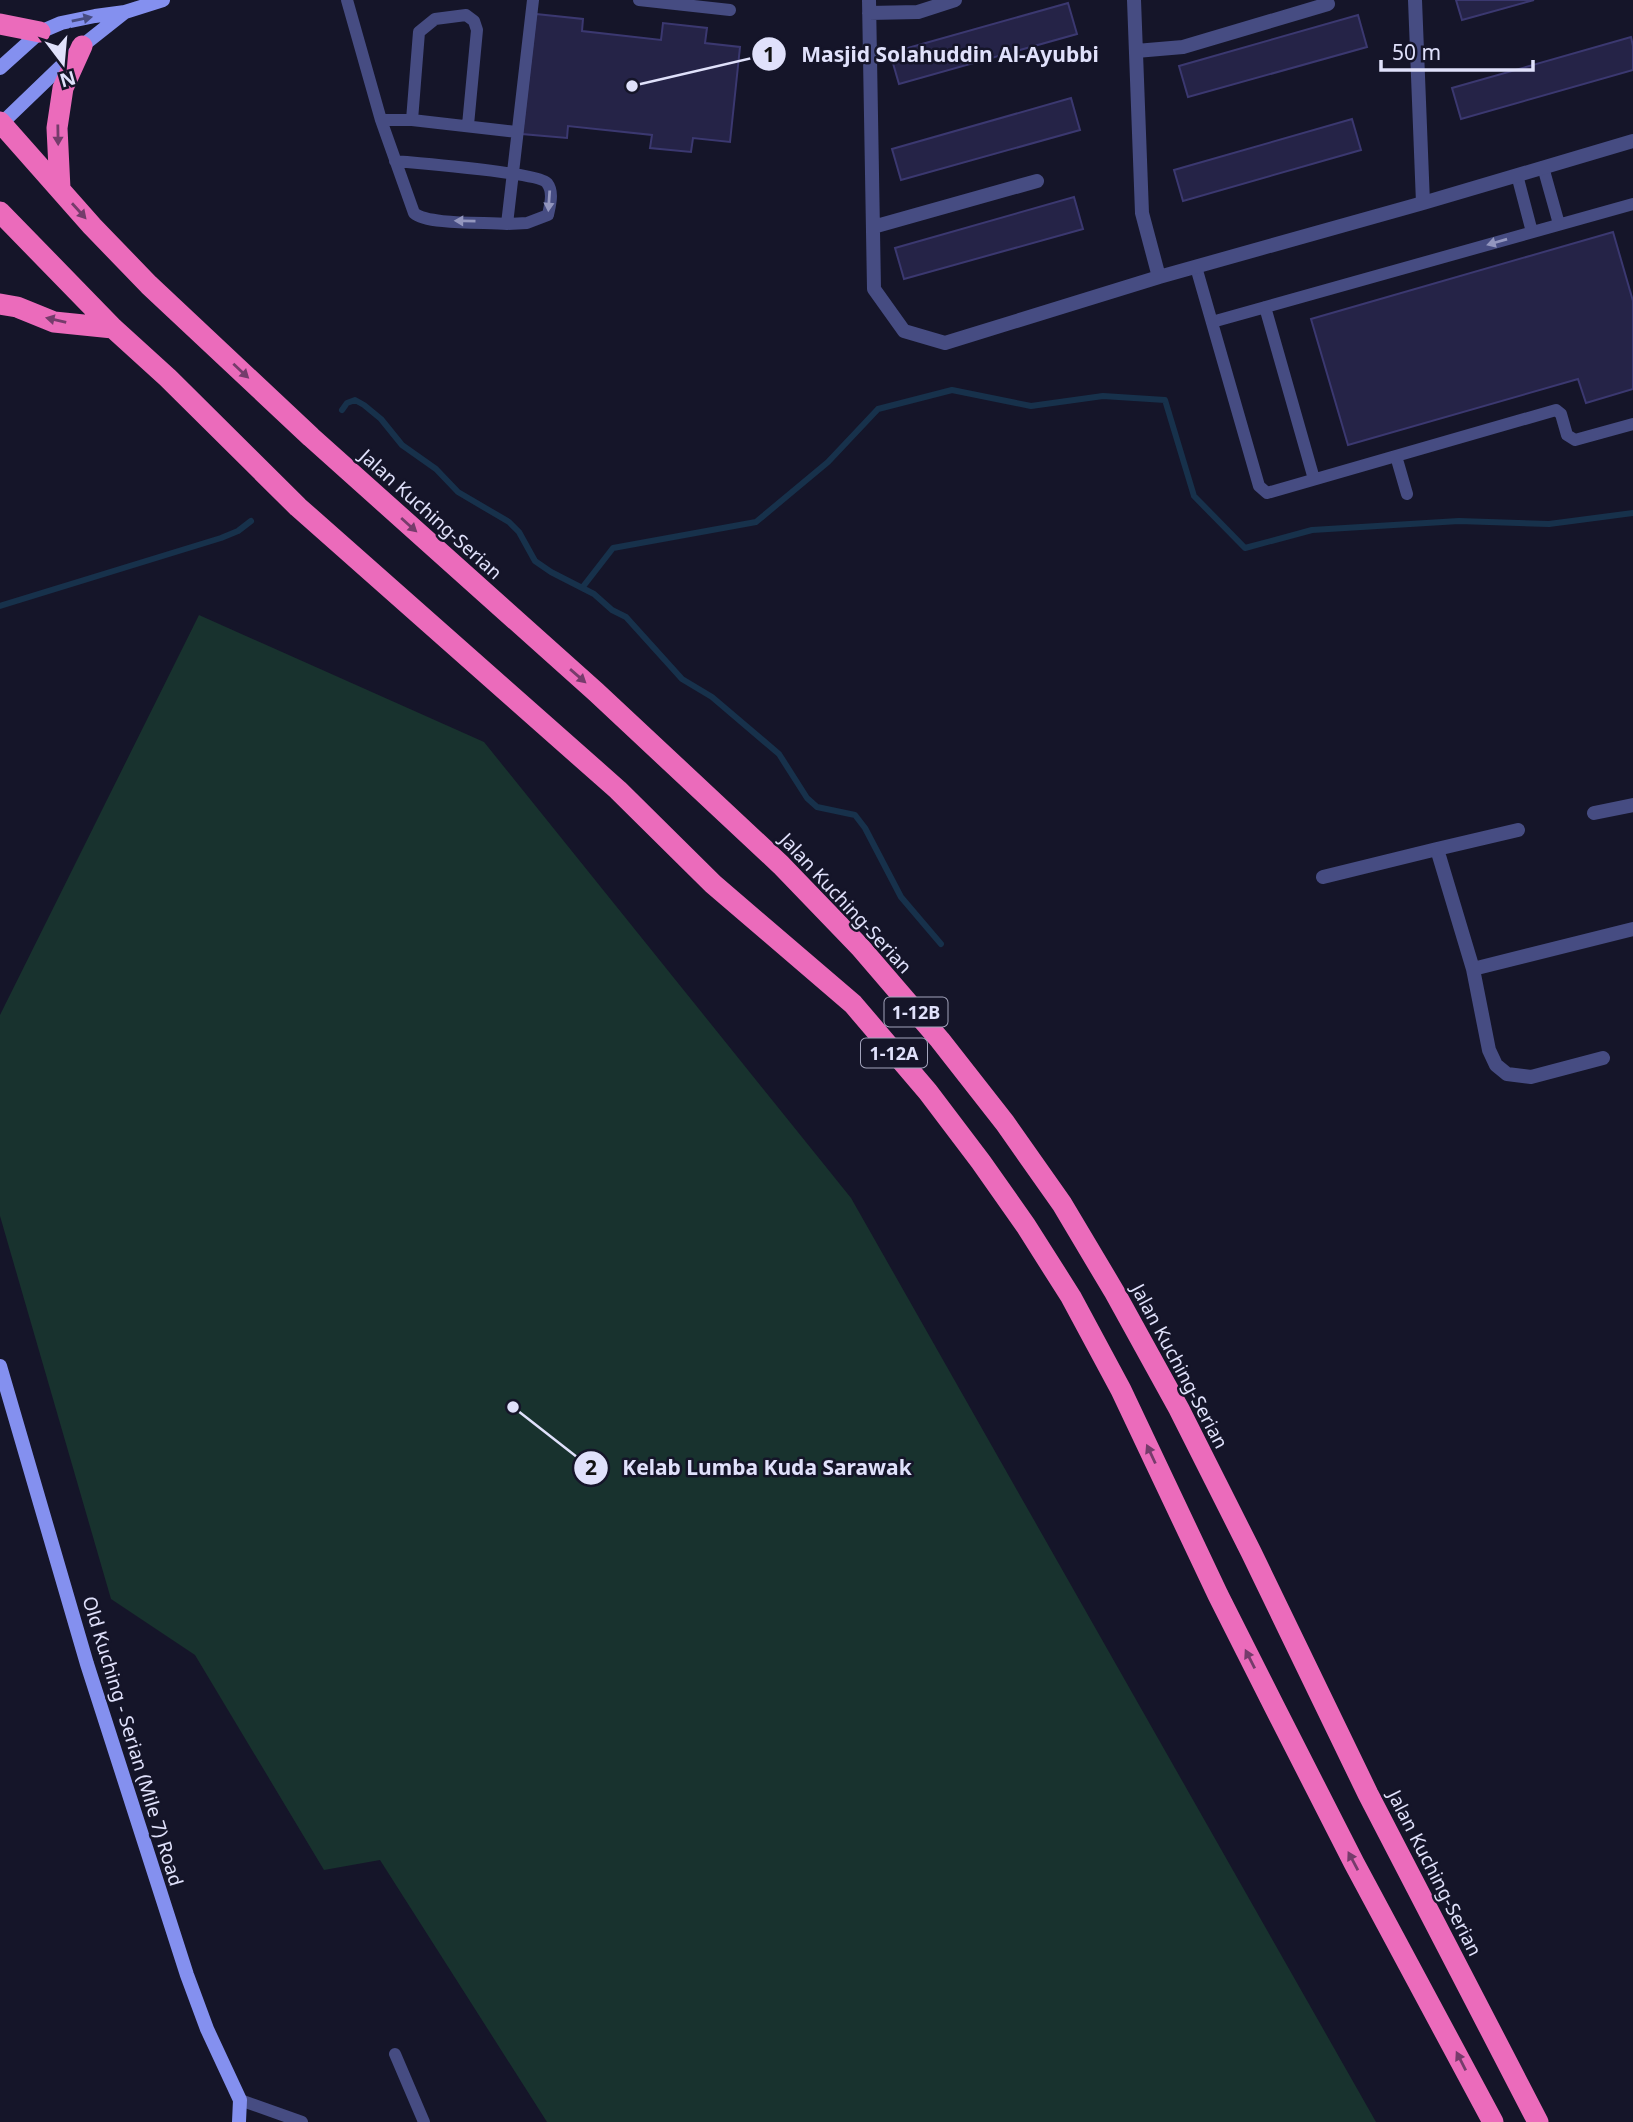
<svg xmlns="http://www.w3.org/2000/svg" width="1633" height="2122" font-family="'Noto Sans',sans-serif">
  <rect width="100%" height="100%" fill="#151529"/>
  <path fill="#18322e" d="M199 615 484 742 851 1198 1376 2122H547L380 1860 324 1870 195 1655 111 1599 0 1216V1015Z"/>
  <g fill="none" stroke-linecap="round" stroke-linejoin="round">
    <path stroke="#17314b" stroke-width="6" d="M342 410 347 403 355 400 364 405 381 419 402 445 436 469 458 492 509 522 519 532 535 561 551 572 594 594 612 610 626 617 682 679 712 697 779 754 807 798 817 807 855 815 865 828 901 897 941 944
      M582 588 613 548 756 522 828 462 878 409 952 390 1031 406 1103 396 1165 400 1194 496 1245 548 1312 530 1459 521 1549 524 1633 513
      M0 606 221 538 238 531 251 521"/>
  </g>
  <path fill="#252347" stroke="#3b3870" stroke-width="2" d="M1456 0H1534L1462 20Z
    M1068 3 1077 34 899 84 890 53Z
    M536 14 583 19 582 31 661 40 663 23 707 28 705 43 740 47 730 142 693 138 691 152 650 148 652 135 568 126 567 138 522 134Z
    M1358 15 1367 47 1188 97 1179 66Z
    M1631 37 1633 46V70L1461 119 1452 88Z
    M1071 98 1080 130 901 180 892 149Z
    M1352 119 1361 150 1183 201 1174 170Z
    M1074 197 1083 229 904 279 895 248Z
    M1613 232 1633 301V389L1586 403 1578 379 1348 445 1311 319Z"/>
  <g fill="none" stroke-linecap="round" stroke-linejoin="round">
    <path stroke="#464c82" stroke-width="12" d="M347 0 381 120 414 213C427 225 486 222 507 224L533 0
      M639 0 730 10
      M381 120H412L517 132
      M412 120 419 32 435 19 466 15 474 21 477 30 468 125
      M395 161C415 163 540 173 547 183 554 192 550 205 548 215L527 223 507 224
      M1543 167 1559 224
      M1517 175 1532 232
      M1196 267 1259 486 1267 493 1556 410 1561 414 1567 435 1575 440 1633 424
      M1265 307 1314 479
      M1212 322 1633 204
      M1396 456 1407 494
      M395 2054 424 2122
      M240 2100 302 2122"/>
    <path stroke="#464c82" stroke-width="14" d="M869 0 874 289 904 331 945 343 1159 277 1423 203 1633 141
      M1134 0 1142 213 1159 277
      M1415 0 1423 203
      M869 13 918 12 955 0
      M1136 51 1183 47 1328 4
      M873 227 1037 181
      M1594 813 1633 805
      M1518 830 1437 849 1473 969 1633 929
      M1323 877 1437 849
      M1473 969 1489 1050 1496 1065 1507 1074 1531 1077 1603 1058"/>
    <path stroke="#8490ef" stroke-width="14" d="M0 68 40 32 61 23 95 16 125 12 163 0
      M1 124 82 46 125 12
      M0 1366 87 1664 187 1975 207 2029 240 2100 239 2122"/>
    <path stroke="#eb6bbb" stroke-width="21" d="M0 24 40 32
      M0 122 92 226 149 285 311 437 596 692 781 865 860 947 940 1040 1005 1123 1062 1204 1115 1293 1179 1409 1251 1552 1368 1794 1538 2122
      M60 189 57 128 63 88 82 46
      M0 212 113 328 168 378 298 507 618 790 713 884 853 1004 928 1092 981 1162 1026 1226 1071 1297 1121 1390 1218 1595 1274 1706 1354 1863 1493 2122
      M0 304 17 307 54 322 113 328"/>
  </g>
  <defs><path id="oneway-solid" d="M-6-.8H1V-3.2L6.5 0L1 3.2V.8H-6Z" transform="scale(1.75)"/></defs>
  <use fill="#474c82" href="#oneway-solid" transform="translate(82 19) rotate(-12)"/>
  <g fill="#753c6b">
    <use href="#oneway-solid" transform="translate(58 135) rotate(89)"/>
    <use href="#oneway-solid" transform="translate(79 211) rotate(48)"/>
    <use href="#oneway-solid" transform="translate(56 320) rotate(-167)"/>
    <use href="#oneway-solid" transform="translate(241 371) rotate(43)"/>
    <use href="#oneway-solid" transform="translate(409 525) rotate(42)"/>
    <use href="#oneway-solid" transform="translate(578 676) rotate(41)"/>
    <use href="#oneway-solid" transform="translate(1151 1454) rotate(-115)"/>
    <use href="#oneway-solid" transform="translate(1250 1659) rotate(-117)"/>
    <use href="#oneway-solid" transform="translate(1353 1861) rotate(-118)"/>
    <use href="#oneway-solid" transform="translate(1461 2061) rotate(-117)"/>
  </g>
  <g fill="#9396be">
    <use href="#oneway-solid" transform="translate(549 201) rotate(94)"/>
    <use href="#oneway-solid" transform="translate(465 221) rotate(-179)"/>
    <use href="#oneway-solid" transform="translate(1497 242) rotate(164)"/>
  </g>
  <g text-anchor="middle" dominant-baseline="central" stroke-width="5" stroke-linejoin="round" paint-order="stroke">
    <g fill="#151529" stroke="#a3a4bc" stroke-width="2">
      <rect x="884.5" y="997.5" width="63" height="29" rx="5"/>
      <rect x="861" y="1038.5" width="66" height="29" rx="5"/>
    </g>
    <g font-size="18" font-weight="bold" fill="#e0e1fb">
      <text x="916" y="1012">1-12B</text>
      <text x="894" y="1053">1-12A</text>
    </g>
    <g font-size="19" fill="#e0e1fb" stroke="#151529">
      <text transform="translate(431 514) rotate(42)">Jalan Kuching-Serian</text>
      <text transform="translate(846 903) rotate(47)">Jalan Kuching-Serian</text>
      <text transform="translate(1180 1366) rotate(62)">Jalan Kuching-Serian</text>
      <text transform="translate(133 1741) rotate(73)">Old Kuching - Serian (Mile 7) Road</text>
      <text transform="translate(1435 1873) rotate(63)">Jalan Kuching-Serian</text>
    </g>
  </g>
  <path fill="none" stroke="#e0e1fb" stroke-width="2.5" d="M632 86L769 54M513 1407L591 1468"/>
  <g fill="#e0e1fb" stroke="#151529" stroke-width="2.5">
    <circle cx="632" cy="86" r="7"/>
    <circle cx="513" cy="1407" r="7"/>
    <circle cx="769" cy="54" r="18"/>
    <circle cx="591" cy="1468" r="18"/>
  </g>
  <g font-size="21" text-anchor="middle" font-weight="bold" fill="#111">
    <text x="769" y="62">1</text>
    <text x="591" y="1475">2</text>
  </g>
  <g font-size="21" text-anchor="middle" font-weight="bold" fill="#e0e1fb" stroke="#151529" stroke-width="5" stroke-linejoin="round" paint-order="stroke">
    <text x="950" y="62">Masjid Solahuddin Al-Ayubbi</text>
    <text x="767" y="1475">Kelab Lumba Kuda Sarawak</text>
  </g>
  <g transform="translate(63 63) rotate(164)" stroke="#151529" stroke-width="5" paint-order="stroke">
  <path d="M0-5L12 26L0 18L-12 26Z" fill="#e0e1fb"/>
  <text y="-10" font-size="19" font-weight="bold" text-anchor="middle" fill="#e0e1fb">N</text>
  </g>
  <path d="M1381 60v10h152v-10" fill="none" stroke="#e0e1fb" stroke-width="3.5"/>
  <text x="1392" y="60" font-size="21" fill="#e0e1fb" stroke="#151529" stroke-width="5" paint-order="stroke">50 m</text>
</svg>
